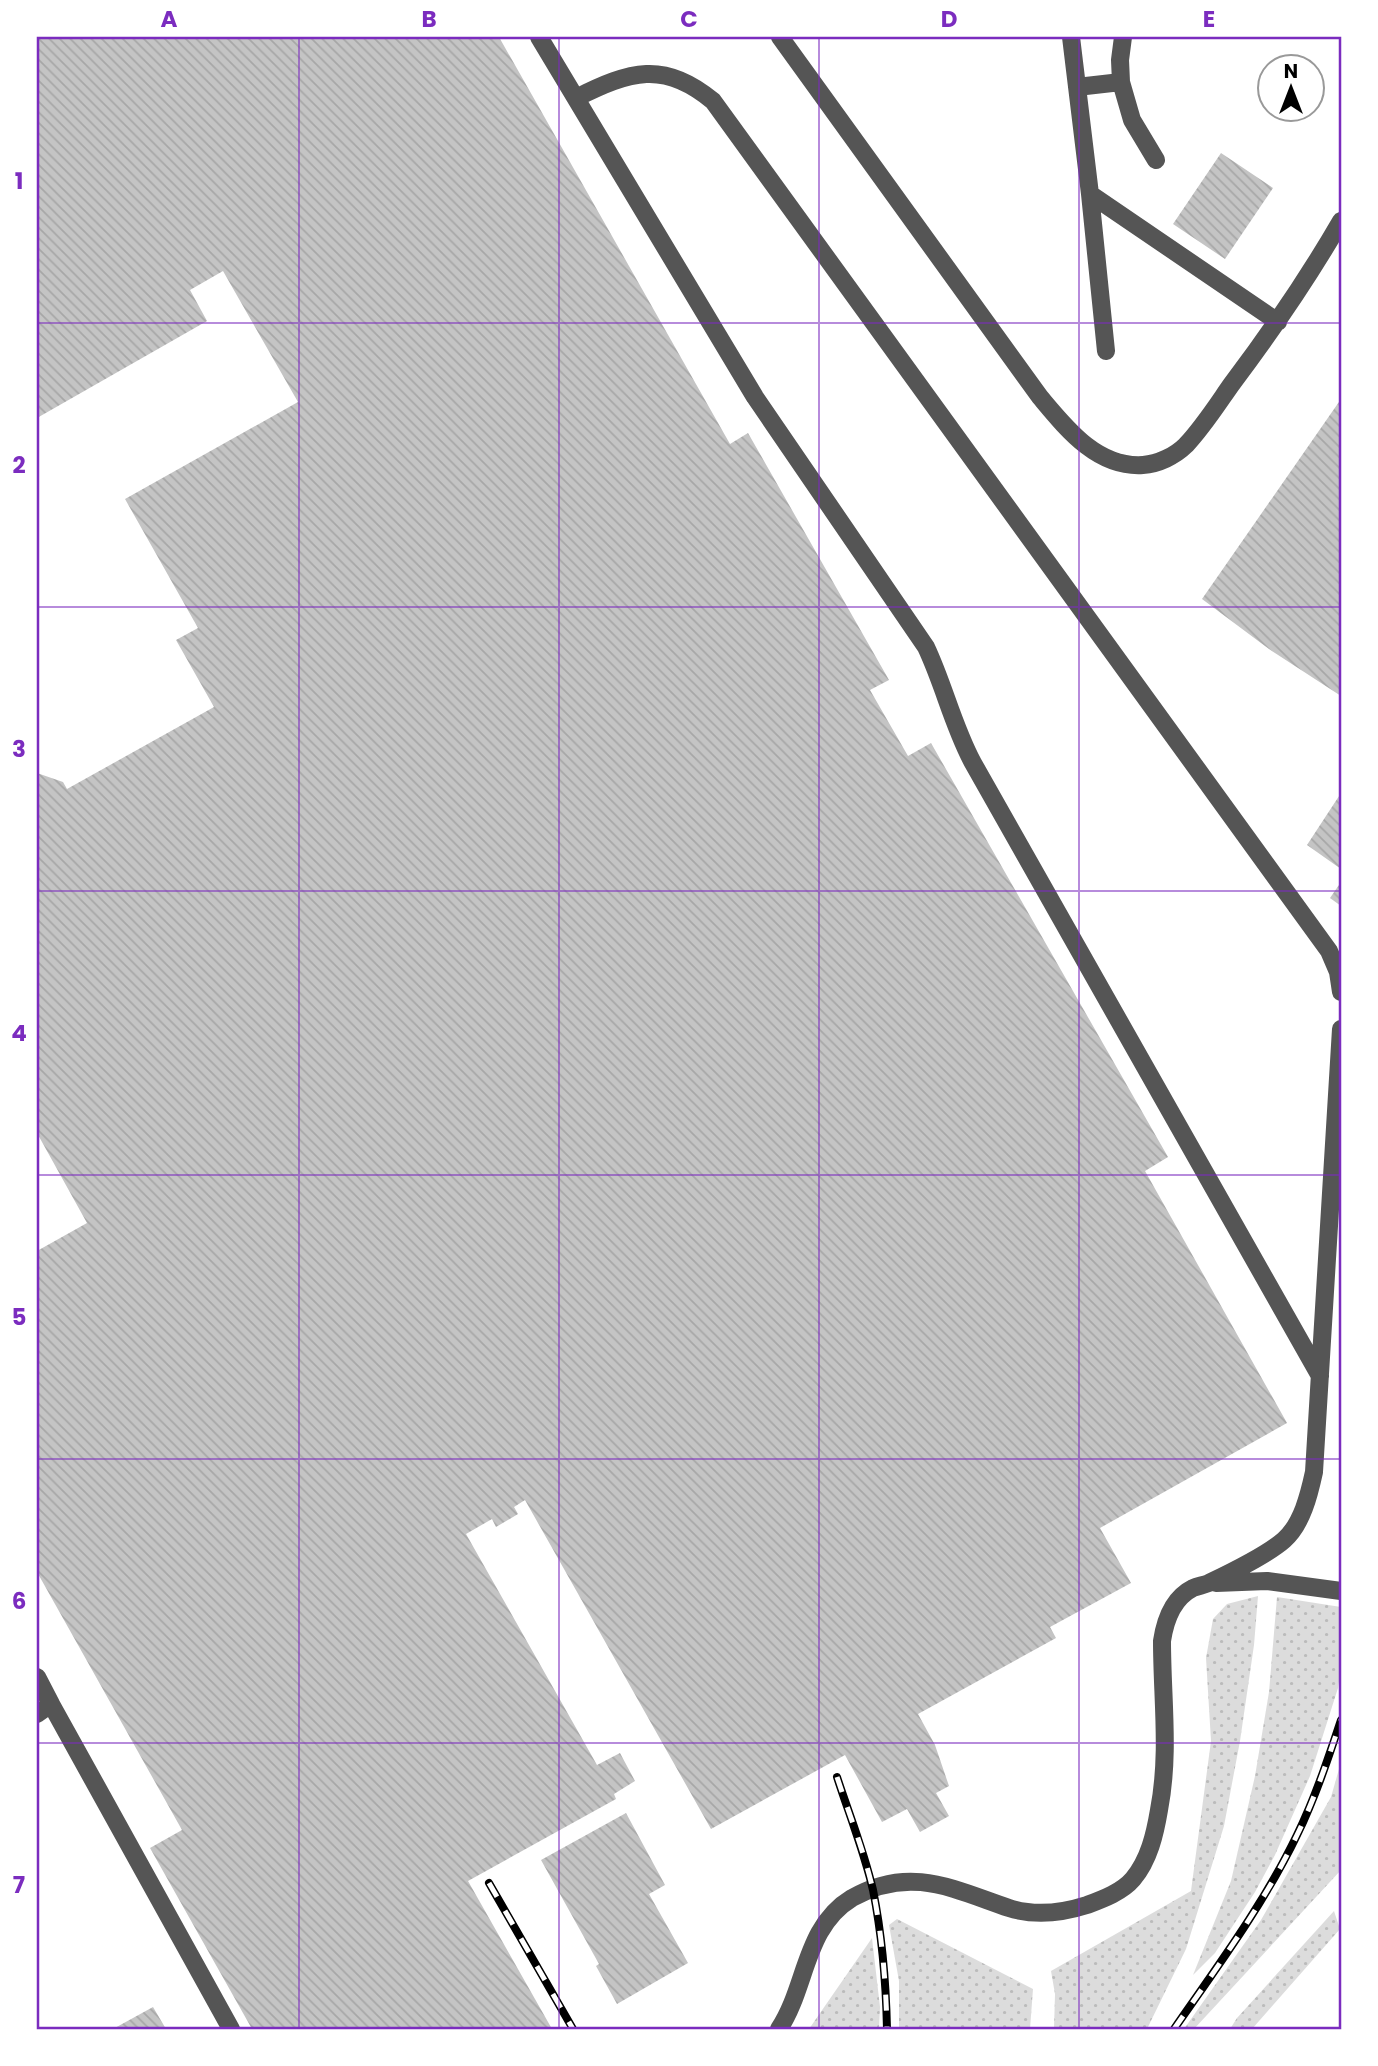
<svg xmlns="http://www.w3.org/2000/svg" width="1378" height="2066" font-family="Poppins,sans-serif">
  <defs>
    <pattern id="grass-dots" width="8" height="8" patternUnits="userSpaceOnUse" patternTransform="scale(1.75)"><rect width="8" height="8" fill="#dcdcdc"/><path d="M2 2h.1M6 6h.1" fill="none" stroke="#bbb" stroke-width="1.8" stroke-linecap="round"/></pattern>
    <pattern id="building-back-hatch" width="6" height="6" patternUnits="userSpaceOnUse" patternTransform="scale(1.75)"><rect width="6" height="6" fill="#c4c4c4"/><path d="M-1 5l2 2M0 0l6 6M5-1l2 2" fill="none" stroke="#a7a7a7"/></pattern>
  </defs>
  <rect width="100%" height="100%" fill="#fff"/>
  <path fill="url(#grass-dots)" d="M1258 1596 1254 1645 1240 1741 1224 1826 1186 1949 1147 2029H1054L1055 1994 1051 1971 1191 1891 1211 1741 1206 1658 1213 1619 1227 1604Z
    M1277 1597 1341 1607V1668L1338 1688 1310 1776 1275 1855 1255 1892 1215 1953 1193 1975 1231 1881 1255 1776 1269 1692Z
    M1341 1762V1870L1194 2029H1184L1261 1920 1331 1797Z
    M1334 1911 1340 1929 1252 2029H1230L1237 2018Z
    M897 1919 1033 1989 1030 2029H899V1981L889 1925Z
    M872 1938 880 2007 879 2029H809Z"/>
  <path fill="url(#building-back-hatch)" d="M37 37H499L730 444 748 433 889 680 870 690 908 756 931 743 1168 1157 1145 1171 1287 1423 1100 1528 1131 1583 1050 1627 1056 1638 918 1714 935 1745 949 1786 936 1793 949 1816 920 1832 907 1809 882 1822 845 1755 711 1829 525 1500 514 1507 518 1514 496 1527 492 1519 466 1534 597 1765 620 1753 635 1781 614 1794 616 1799 468 1881 552 2029H252L150 1848 182 1830 37 1572V1251L87 1223 37 1133V773L63 782 67 789 214 707 176 640 198 628 125 499 298 402 223 271 190 290 207 321 37 418Z
    M1221 153 1273 188 1225 259 1173 224Z
    M1341 399V696L1269 649 1202 599Z
    M1341 793V869L1307 845Z
    M1341 882V906L1330 898Z
    M626 1813 665 1885 649 1894 688 1963 617 2004 596 1966 599 1964 541 1860Z
    M153 2007 166 2029H113Z"/>
  <g fill="none" stroke-linecap="round" stroke-linejoin="round">
    <path stroke="#555" stroke-width="18" d="M539 37 755 397 926 647C944 685 953 726 973 763L1320 1376
      M780 37 1040 397C1066 428 1097 468 1143 465 1158 464 1175 456 1186 445 1203 427 1217 405 1231 385 1271 332 1308 278 1341 221
      M1071 37 1090 194 1106 351
      M1121 82 1120 60 1123 37
      M1077 87 1121 82 1132 120 1156 160
      M576 98C630 71 664 60 713 101L1329 951 1338 972 1341 992
      M1090 194 1278 322
      M1216 1583 1267 1581 1341 1591
      M37 1677 51 1704 37 1714
      M51 1704 231 2029
      M779 2029C807 1987 804 1927 852 1898 910 1865 953 1889 1009 1908 1034 1916 1062 1913 1087 1905 1103 1899 1122 1892 1133 1879 1149 1860 1155 1834 1159 1810 1170 1753 1162 1699 1162 1641 1165 1621 1173 1598 1193 1588 1198 1586 1204 1585 1209 1583 1230 1573 1267 1555 1284 1540 1302 1524 1309 1495 1314 1472L1341 1029"/>
    <g stroke="#000" stroke-width="8">
      <path id="rail" d="M837 1777C849 1814 864 1851 873 1890 882 1935 886 1983 887 2029
        M489 1883 573 2029
        M1174 2029C1217 1967 1264 1904 1297 1835 1315 1798 1328 1759 1341 1720"/>
    </g>
    <use href="#rail" stroke="#fff" stroke-width="5" stroke-dasharray="16" stroke-linecap="butt"/>
  </g>
  <path fill="none" stroke="#7b2cbf" stroke-width="2" stroke-opacity="0.55" d="M299 37V2029M559 37V2029M819 37V2029M1079 37V2029M37 323H1341M37 607H1341M37 891H1341M37 1175H1341M37 1459H1341M37 1743H1341"/>
  <rect width="1378" height="2066" fill="none" stroke="#ffffff" stroke-width="77"/>
  <g transform="translate(1291 88)"><circle r="33" fill="#ffffff" stroke="#999999" stroke-width="2"/>
  <path d="M0-5L12 26L0 18L-12 26Z" fill="#000000"/>
  <text y="-10" font-size="19" font-weight="bold" text-anchor="middle" fill="#000000">N</text>
  </g>
  <rect x="38" y="38" width="1302" height="1990" fill="none" stroke="#7b2cbf" stroke-width="2.5"/>
  <g font-size="23" text-anchor="middle" font-weight="bold" fill="#7b2cbf">
    <text x="169" y="27">A</text>
    <text x="429" y="27">B</text>
    <text x="689" y="27">C</text>
    <text x="949" y="27">D</text>
    <text x="1209" y="27">E</text>
    <text x="19" y="189">1</text>
    <text x="19" y="473">2</text>
    <text x="19" y="757">3</text>
    <text x="19" y="1041">4</text>
    <text x="19" y="1325">5</text>
    <text x="19" y="1609">6</text>
    <text x="19" y="1893">7</text>
  </g>
</svg>
